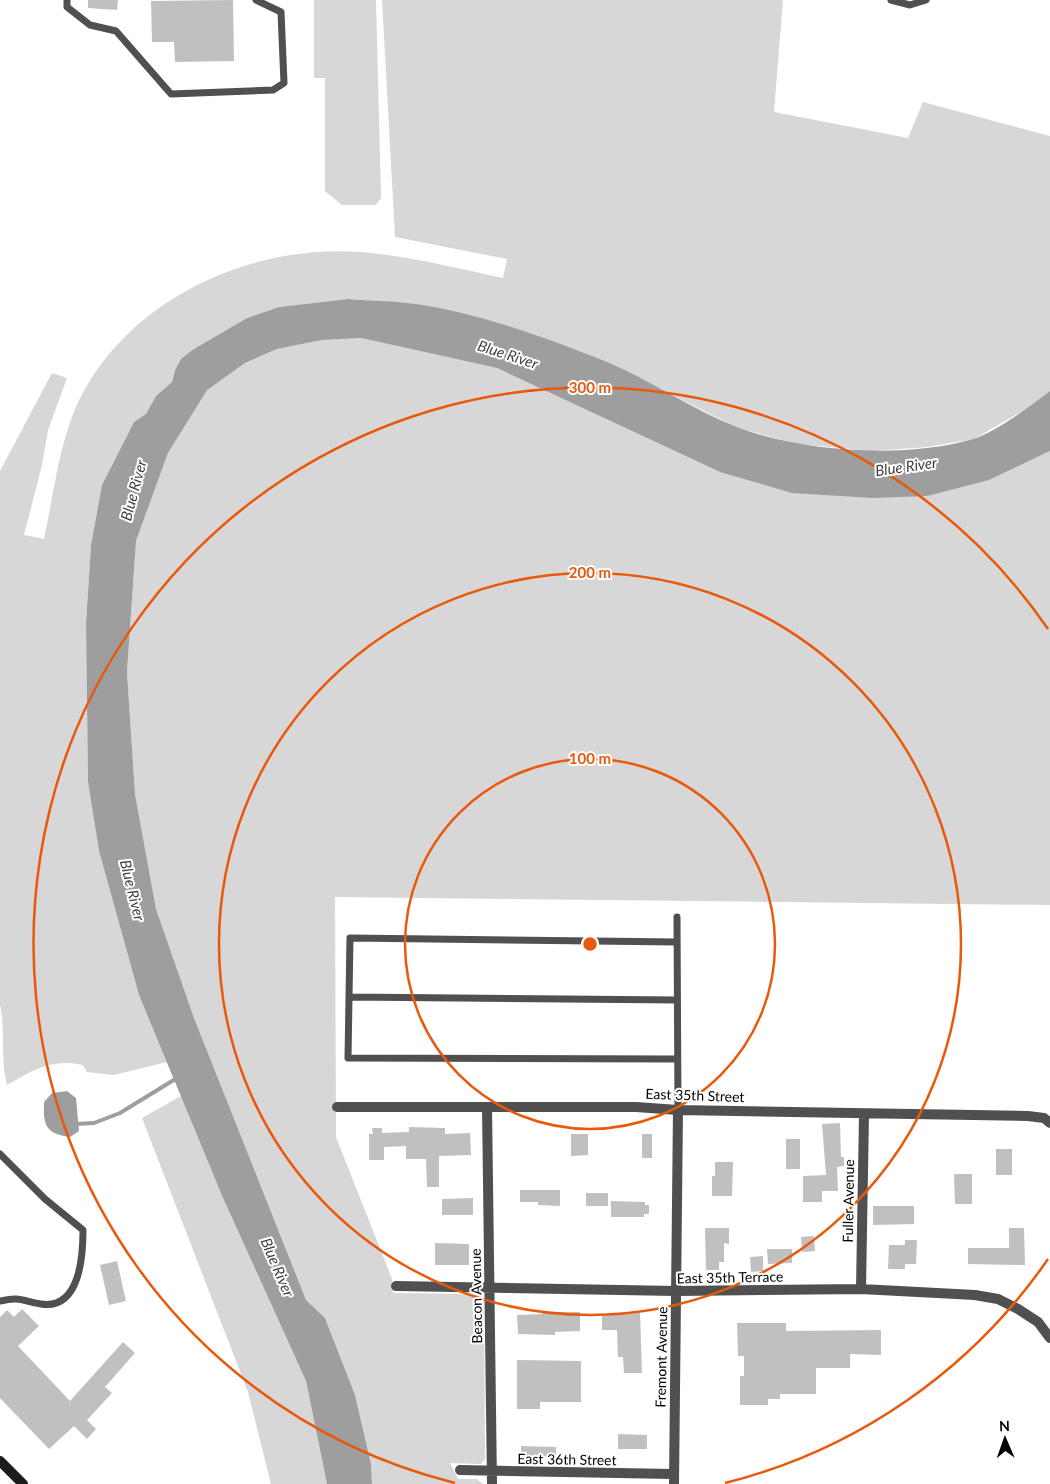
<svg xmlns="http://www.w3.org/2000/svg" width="1050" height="1484" font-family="Lato,sans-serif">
  <rect width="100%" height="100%" fill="#fff"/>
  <path fill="#d7d7d7" d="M314 0H376L381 198 376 205H342L325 191V78H314Z
    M382 0H783L774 112 908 138 923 102 1050 136V391L1026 409 974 439 927 447 873 451 798 444 738 428 608 363 499 324 423 305 348 299 279 307 247 318 192 350 181 359 175 370 172 382 156 396 146 415 134 422 102 485 91 545 86 623 88 782 99 851 139 995 167 1062 114 1075 87 1072 83 1065C52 1058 33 1070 7 1085 0 1059 6 1031 0 1005V471L52 373 67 378 48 430 42 465 24 535 44 539C53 498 58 453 73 414 118 304 246 243 361 252 409 256 456 268 503 278L507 259 395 237Z
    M361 338 497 368 720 472 989 480 1050 451V905L335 897 336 1137 392 1279 393 1293 477 1294 484 1297 485 1459 481 1464 450 1463 458 1479H477L483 1484H372L371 1464 355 1395 325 1318 306 1300 194 1018 156 909 135 794 127 672 136 541 168 453 207 389 245 363 277 349 322 340Z
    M181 1096 223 1198 306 1381 327 1484H271L248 1392 142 1118Z"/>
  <path fill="#9e9e9e" d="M348 299C372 301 398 301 423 305 484 315 550 339 607 362 652 381 693 410 739 428 805 452 905 459 973 439 994 433 1032 405 1050 391V451L989 480 927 496 873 498 792 493 720 472 497 368 361 338 322 340 277 349 245 363 207 390 168 453 136 541 127 672 135 794 156 909 194 1018 306 1300 325 1318 355 1395 371 1464 372 1484H327L306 1381 223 1198 139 995 99 851 88 782 86 623 91 545 102 485 134 422 146 414 156 396 172 382 175 370 181 359 192 350 247 318 279 307Z
    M67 1091 76 1098 79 1131 70 1137C45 1134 43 1124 44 1102L52 1093Z"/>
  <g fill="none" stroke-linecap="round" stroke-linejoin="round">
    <path stroke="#9e9e9e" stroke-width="4" d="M76 1124 94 1123 120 1113 177 1078"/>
  </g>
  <path fill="#c0c0c0" d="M88 0H118L117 10 88 8Z
    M233 0 234 61 175 62 174 42H152L151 1Z
    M840 1123 841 1157H844V1166L837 1167 838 1191H822V1202H803V1176L826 1175 822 1124Z
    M409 1127 445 1128V1134L470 1133 471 1155 439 1156V1187H427L426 1159H406V1146L384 1147V1160H369V1134H373L372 1128H382V1133L409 1132Z
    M571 1134H588V1155L571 1156Z
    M642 1134H652V1158H642Z
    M786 1139H800V1169H786Z
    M996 1149H1012V1175H996Z
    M715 1162H733L732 1196H712V1176H715Z
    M954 1174H972V1204H955Z
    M520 1190H560V1206L538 1205V1202H520Z
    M586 1193H608V1206H586Z
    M473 1198V1215H442V1199Z
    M611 1201 645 1202V1205H649V1214H644V1217H611Z
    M873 1206H914V1224L873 1225Z
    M705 1228H729V1244L724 1243V1262H719V1270H706Z
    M1009 1228H1024L1025 1265 968 1264V1248H1009Z
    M814 1236 815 1251 802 1252 801 1237Z
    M905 1240H917L916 1264H905V1269H888L889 1245H905Z
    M435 1243 469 1244V1265H435Z
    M767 1249H792V1263L768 1264Z
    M763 1256V1271L751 1272 750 1257Z
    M117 1261 126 1301 109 1305 100 1265Z
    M22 1309 39 1326 18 1346 70 1401 123 1342 135 1353 105 1387 112 1393 87 1420 96 1429 87 1439 74 1426 49 1449 0 1398V1317L7 1310 14 1317Z
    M542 1312H580V1331L555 1332V1335L518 1334 517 1315 542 1314Z
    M640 1312 642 1373H624L623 1357H618L617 1330H602V1316Z
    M737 1323H786V1331L881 1330V1355L850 1354V1368H816V1394H780V1399H768V1405H740V1376H744V1356H738Z
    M517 1360 581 1361V1402H540V1409H517Z
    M618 1434 647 1435V1449H618Z
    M521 1446 556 1447V1457L521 1456Z"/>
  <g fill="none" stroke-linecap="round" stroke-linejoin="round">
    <path stroke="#505050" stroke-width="7" d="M67 0V7L90 25 116 31 171 94 273 90 284 83 281 12 256 0
      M891 0 910 5 926 0
      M677 917 678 1110
      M677 942 350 938 348 1058 677 1059
      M349 997 677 1000
      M0 1154 45 1199 83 1230C83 1256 80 1310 41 1304 22 1301 21 1296 0 1301"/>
    <path stroke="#505050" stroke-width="10" d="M337 1107H636L678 1110 1028 1116 1044 1118 1050 1123
      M487 1107 492 1484
      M396 1286 676 1291 861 1289 975 1295 998 1299 1018 1309 1038 1322 1050 1338
      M861 1289 864 1114
      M460 1470 673 1474
      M674 1484 678 1110"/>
    <path stroke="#1d1d1d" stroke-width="10" d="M0 1461 23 1484"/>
  </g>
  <g fill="none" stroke="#e8590c" stroke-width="2.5">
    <circle cx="590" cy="944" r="185"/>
    <circle cx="590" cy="944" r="371"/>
    <path d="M1048 1259A556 556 0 0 1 725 1483M455 1483A556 556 0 1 1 1048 629"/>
  </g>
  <g text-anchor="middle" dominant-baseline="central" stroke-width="4" stroke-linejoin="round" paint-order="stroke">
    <g font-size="14" fill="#000" stroke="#fff">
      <text transform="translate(695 1095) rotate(2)">East 35th Street</text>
      <text transform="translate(848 1201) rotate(-89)">Fuller Avenue</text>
      <text transform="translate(730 1277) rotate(-1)">East 35th Terrace</text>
      <text transform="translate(476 1296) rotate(-91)">Beacon Avenue</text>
      <text transform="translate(661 1357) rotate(-89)">Fremont Avenue</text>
      <text transform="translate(567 1459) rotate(1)">East 36th Street</text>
    </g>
    <g font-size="15" font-style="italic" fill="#3f3f3f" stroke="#fff">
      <text transform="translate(508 354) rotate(18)">Blue River</text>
      <text transform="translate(906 466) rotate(-8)">Blue River</text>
      <text transform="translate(133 490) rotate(-75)">Blue River</text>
      <text transform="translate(133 890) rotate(76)">Blue River</text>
      <text transform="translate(278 1267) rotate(67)">Blue River</text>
    </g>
  </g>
  <circle cx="590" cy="944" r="8" fill="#e8590c" stroke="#fff" stroke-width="2.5"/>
  <g font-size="15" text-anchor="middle" font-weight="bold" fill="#e8590c" stroke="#fff" stroke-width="4" stroke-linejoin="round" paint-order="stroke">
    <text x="590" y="393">300 m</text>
    <text x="590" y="578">200 m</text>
    <text x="590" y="764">100 m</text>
  </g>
  <g transform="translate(1005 1439) rotate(358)" stroke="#ffffff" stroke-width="4" paint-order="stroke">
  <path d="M0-4L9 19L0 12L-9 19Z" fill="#000000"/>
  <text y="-8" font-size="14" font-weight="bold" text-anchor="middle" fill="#000000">N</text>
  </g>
</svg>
